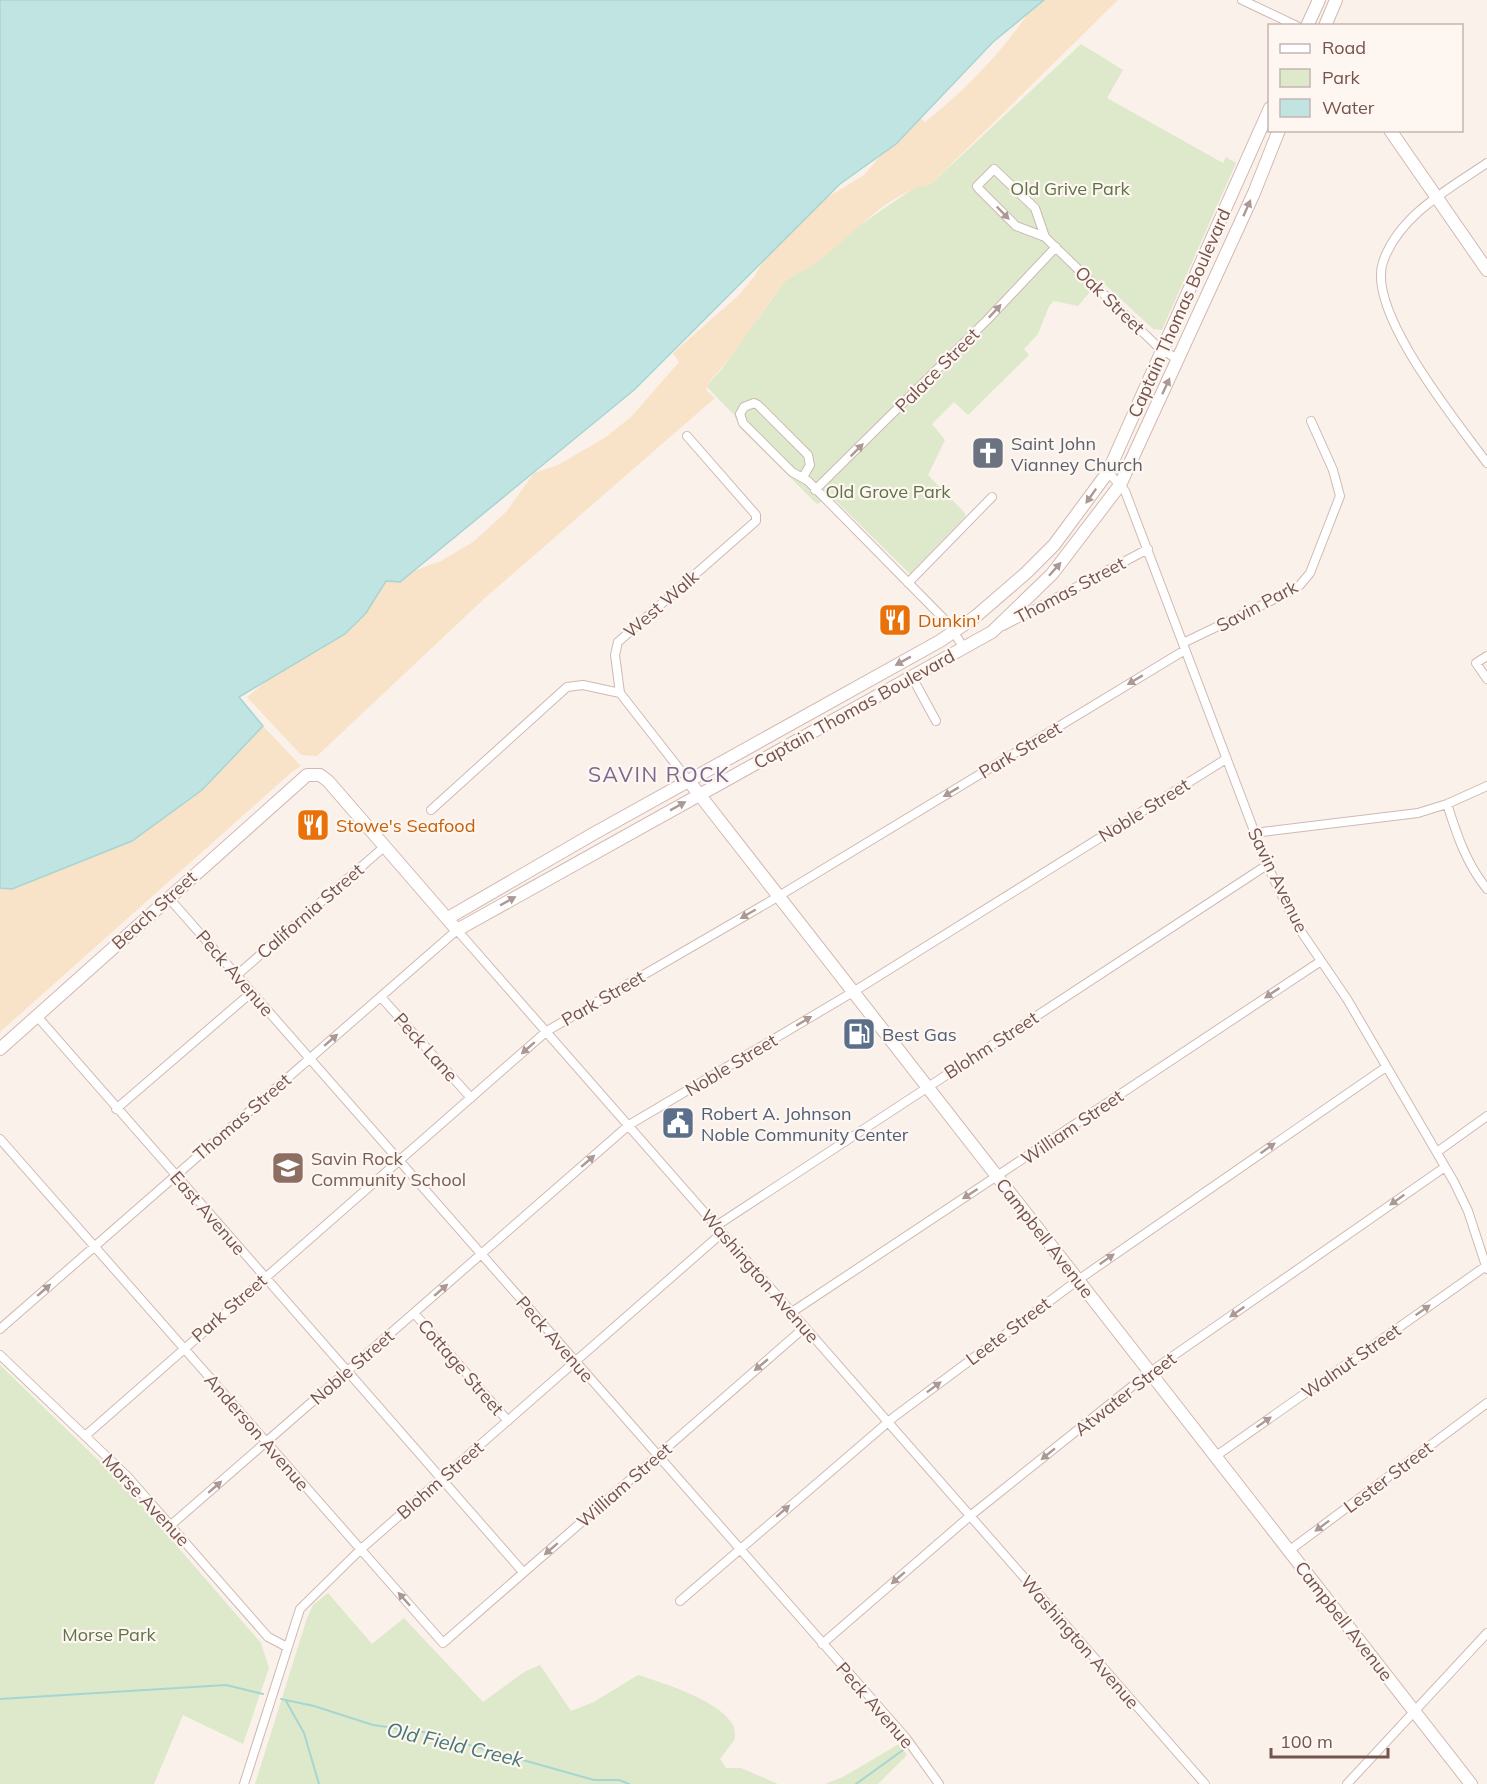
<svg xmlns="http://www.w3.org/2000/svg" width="1487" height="1784" font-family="Mulish,sans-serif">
  <rect width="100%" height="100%" fill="#fbf1eb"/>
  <path fill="#dde9ca" d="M1081 44 1123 70 1107 98 1223 163 1226 157 1236 163 1162 330 1153 329 1100 280 1078 306 1054 301 1049 306 1038 334 1024 349 1029 355 968 415 954 402 932 424 945 440 928 475 965 513V517L910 574 832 497 817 504 740 428 734 415 708 388V384L721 370 785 281 819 260 860 225 914 188 931 184Z
    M0 1365 125 1486 261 1643 269 1668 243 1744 183 1715 154 1784H0Z
    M328 1593 372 1644 404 1618 483 1702 524 1672 540 1665 571 1711 594 1702 638 1675C663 1683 719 1700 733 1725 735 1728 735 1735 735 1739L720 1759 726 1768H741L778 1784H255L307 1618 313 1605Z
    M899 1744 907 1755 878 1784H825L843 1777Z"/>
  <path fill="#f8e2c8" d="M1037 0H1118L931 184C882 194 850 240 810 267 802 272 789 276 783 284 757 317 737 353 708 383L710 385 706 390 715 398 486 597 317 756 301 755 247 697 280 670 320 650 375 599 386 581 441 561 473 542 506 512 534 473 558 465 606 437 631 417 679 362 673 353 739 295 754 277 772 245 815 205 864 175 916 115 925 122C969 87 1007 47 1037 0Z
    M263 726 301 766 293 771 0 1032V888L13 889 132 841 202 790Z"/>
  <path fill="#c0e4e1" stroke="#a7d5d2" stroke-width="1.5" d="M0 0H1044L993 42 896 144 840 184 634 390 400 582 386 581 366 613 345 634 239 697 263 726 202 790 132 841 12 889 0 888Z"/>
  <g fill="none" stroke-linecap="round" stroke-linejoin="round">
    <path stroke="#a7d5d2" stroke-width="2" d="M0 1699 226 1685 263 1694
      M281 1699 314 1706 373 1725 423 1732 594 1780H619L629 1784
      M286 1701 304 1733 319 1784
      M856 1784 903 1750"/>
    <g stroke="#cfb9b3" stroke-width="10">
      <path id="street" d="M1242 0 1297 26
        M1487 163C1449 189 1399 215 1383 262 1366 311 1457 422 1487 463
        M1045 237 1035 208 994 169 977 186 979 189 1016 226 1045 237 1156 345 1178 360
        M1108 472 1125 491 1267 865 1296 924 1347 999 1454 1182 1468 1211 1487 1269
        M803 477 810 465 808 455 758 405 754 403 744 407 740 414 743 423 792 472 808 481 947 622 964 648
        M815 490 988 319 1056 247
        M908 583 992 497
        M1003 626 1148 549
        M1183 643 1287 593 1300 585 1310 573 1340 496 1333 470 1311 421
        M1487 656 1476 663 1487 679
        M912 677 936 721
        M620 693 615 655 618 642 756 521V515L687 436
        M620 693 688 780
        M1447 804C1457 835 1466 863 1487 889
        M431 810 567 687 583 685 620 693
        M1254 833 1418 813 1447 804 1487 786
        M168 897 906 1738 939 1784
        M237 975 384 847
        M381 997 471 1098
        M36 1015 523 1572
        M116 1109 252 992
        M0 1139 443 1643 805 1327
        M1437 1152 1487 1116
        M716 1226 1267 865
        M792 1312 1321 961
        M414 1313 508 1421
        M0 1329 457 930 1205 1784
        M0 1355 127 1476 268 1637 287 1647
        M85 1436 547 1031 769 902 1185 650
        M1216 1456 1486 1266
        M171 1525 629 1125 853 992 1226 759
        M1290 1550 1487 1403
        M680 1601 894 1417 1078 1280 1386 1067
        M822 1644 970 1516 1150 1372 1445 1167
        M244 1784 300 1609 360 1550 722 1233
        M1347 1784 1487 1633"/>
    </g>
    <g stroke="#d2b8b1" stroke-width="14">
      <path id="secondary" d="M1307 26 1319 0
        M1325 26 1336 0
        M1390 130 1487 270
        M688 780 1471 1784
        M448 918 593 834 940 641 975 617 1026 573 1054 545 1108 472 1270 108
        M0 1049 307 775H320L328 781 457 930 992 632 1052 574 1120 485 1254 193 1279 130"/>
    </g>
    <use href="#street" stroke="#fff" stroke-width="8"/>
    <use href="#secondary" stroke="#fff" stroke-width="12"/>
  </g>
  <defs><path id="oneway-solid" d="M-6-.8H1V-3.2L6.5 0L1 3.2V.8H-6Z" transform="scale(1.5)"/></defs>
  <g fill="#ac9895">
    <use href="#oneway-solid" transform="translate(1247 208) rotate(-66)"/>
    <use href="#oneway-solid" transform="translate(1003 213) rotate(46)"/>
    <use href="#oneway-solid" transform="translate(995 311) rotate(-47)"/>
    <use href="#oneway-solid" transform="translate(1166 386) rotate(-65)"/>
    <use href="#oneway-solid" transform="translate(857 450) rotate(-45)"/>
    <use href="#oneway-solid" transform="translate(1091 496) rotate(125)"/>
    <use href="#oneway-solid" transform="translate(1055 569) rotate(-48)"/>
    <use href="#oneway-solid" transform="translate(903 661) rotate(151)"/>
    <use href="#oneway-solid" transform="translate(1135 680) rotate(149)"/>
    <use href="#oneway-solid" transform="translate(951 792) rotate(149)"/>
    <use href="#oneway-solid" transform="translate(678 806) rotate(-29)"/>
    <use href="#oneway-solid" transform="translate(508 901) rotate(-29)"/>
    <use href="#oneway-solid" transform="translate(748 914) rotate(150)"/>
    <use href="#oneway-solid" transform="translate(1272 993) rotate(146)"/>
    <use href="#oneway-solid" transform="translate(804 1021) rotate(-31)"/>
    <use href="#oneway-solid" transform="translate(331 1040) rotate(-41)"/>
    <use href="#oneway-solid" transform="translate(528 1048) rotate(139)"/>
    <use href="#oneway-solid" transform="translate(1268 1148) rotate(-35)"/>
    <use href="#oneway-solid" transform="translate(588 1161) rotate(-41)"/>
    <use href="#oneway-solid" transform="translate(970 1194) rotate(147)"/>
    <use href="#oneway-solid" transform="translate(1397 1200) rotate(145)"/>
    <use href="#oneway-solid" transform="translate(1107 1259) rotate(-35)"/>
    <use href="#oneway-solid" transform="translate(44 1290) rotate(-41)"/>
    <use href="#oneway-solid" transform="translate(441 1290) rotate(-41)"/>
    <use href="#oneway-solid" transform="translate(1423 1310) rotate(-35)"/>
    <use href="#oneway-solid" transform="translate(1237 1312) rotate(145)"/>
    <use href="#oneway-solid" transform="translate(761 1365) rotate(140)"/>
    <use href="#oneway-solid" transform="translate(934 1387) rotate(-37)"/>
    <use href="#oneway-solid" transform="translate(1264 1422) rotate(-35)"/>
    <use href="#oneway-solid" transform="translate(1048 1454) rotate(141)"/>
    <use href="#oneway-solid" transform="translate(215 1487) rotate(-41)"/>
    <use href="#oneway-solid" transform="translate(783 1511) rotate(-41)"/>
    <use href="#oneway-solid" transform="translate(1322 1526) rotate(143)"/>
    <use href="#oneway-solid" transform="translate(551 1549) rotate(139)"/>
    <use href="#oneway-solid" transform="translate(898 1578) rotate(139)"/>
    <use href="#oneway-solid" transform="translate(404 1599) rotate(-132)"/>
  </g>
  <defs>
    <g id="church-square" transform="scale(1.725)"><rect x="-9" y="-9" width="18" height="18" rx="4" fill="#6b7280" stroke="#fef6f1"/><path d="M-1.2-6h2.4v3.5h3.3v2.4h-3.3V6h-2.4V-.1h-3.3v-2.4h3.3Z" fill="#fff"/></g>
    <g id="restaurant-square" transform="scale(1.725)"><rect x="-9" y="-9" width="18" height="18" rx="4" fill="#e8710a" stroke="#fef6f1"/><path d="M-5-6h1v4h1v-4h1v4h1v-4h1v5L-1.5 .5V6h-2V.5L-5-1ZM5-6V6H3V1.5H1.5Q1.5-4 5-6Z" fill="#fff"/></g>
    <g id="fuel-square" transform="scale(1.725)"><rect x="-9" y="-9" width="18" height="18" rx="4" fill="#5c6f8a" stroke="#fef6f1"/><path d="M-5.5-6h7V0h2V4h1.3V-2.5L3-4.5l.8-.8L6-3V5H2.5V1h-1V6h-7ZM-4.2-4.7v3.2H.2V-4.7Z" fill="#fff"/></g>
    <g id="civic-square" transform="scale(1.725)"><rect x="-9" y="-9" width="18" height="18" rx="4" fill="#5c6f8a" stroke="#fef6f1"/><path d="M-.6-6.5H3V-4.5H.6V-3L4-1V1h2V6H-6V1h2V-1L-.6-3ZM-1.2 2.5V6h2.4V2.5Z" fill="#fff"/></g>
    <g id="school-square" transform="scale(1.725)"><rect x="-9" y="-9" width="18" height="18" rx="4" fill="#8d6e63" stroke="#fef6f1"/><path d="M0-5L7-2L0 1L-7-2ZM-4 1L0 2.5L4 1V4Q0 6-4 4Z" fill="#fff"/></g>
  </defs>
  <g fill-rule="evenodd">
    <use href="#church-square" x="988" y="453"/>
    <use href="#restaurant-square" x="895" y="620"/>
    <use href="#restaurant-square" x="313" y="825"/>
    <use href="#fuel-square" x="859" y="1034"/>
    <use href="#civic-square" x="678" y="1123"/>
    <use href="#school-square" x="288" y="1168"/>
  </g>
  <g text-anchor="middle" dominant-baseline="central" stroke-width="4.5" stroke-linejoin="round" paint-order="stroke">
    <g font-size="18" fill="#5e7445" stroke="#fef6f1">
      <text x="1070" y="188">Old Grive Park</text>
      <text x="888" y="491">Old Grove Park</text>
      <text x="109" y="1634">Morse Park</text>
    </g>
    <g font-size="18" fill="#75544f" stroke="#fef6f1">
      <text transform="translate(1110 300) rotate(44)">Oak Street</text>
      <text transform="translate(1179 313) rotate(-66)">Captain Thomas Boulevard</text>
      <text transform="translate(937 370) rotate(-45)">Palace Street</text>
      <text transform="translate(1070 590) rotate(-28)">Thomas Street</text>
      <text transform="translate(661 604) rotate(-41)">West Walk</text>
      <text transform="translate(1257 606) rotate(-28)">Savin Park</text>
      <text transform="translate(854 709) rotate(-29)">Captain Thomas Boulevard</text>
      <text transform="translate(1020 750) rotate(-31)">Park Street</text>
      <text transform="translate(1144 810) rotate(-32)">Noble Street</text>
      <text transform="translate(1278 880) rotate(64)">Savin Avenue</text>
      <text transform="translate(154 910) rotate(-42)">Beach Street</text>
      <text transform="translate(310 911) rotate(-41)">California Street</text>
      <text transform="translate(235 973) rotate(49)">Peck Avenue</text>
      <text transform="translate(603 998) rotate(-30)">Park Street</text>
      <text transform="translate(991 1045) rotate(-33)">Blohm Street</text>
      <text transform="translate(426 1047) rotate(48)">Peck Lane</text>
      <text transform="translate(731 1065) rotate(-31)">Noble Street</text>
      <text transform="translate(242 1117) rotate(-41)">Thomas Street</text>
      <text transform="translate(1072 1127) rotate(-34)">William Street</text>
      <text transform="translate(208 1213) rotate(49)">East Avenue</text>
      <text transform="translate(1045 1238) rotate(52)">Campbell Avenue</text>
      <text transform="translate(760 1276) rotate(49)">Washington Avenue</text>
      <text transform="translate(229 1308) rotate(-41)">Park Street</text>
      <text transform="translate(1008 1331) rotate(-37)">Leete Street</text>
      <text transform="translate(555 1339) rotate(49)">Peck Avenue</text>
      <text transform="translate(1351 1361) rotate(-35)">Walnut Street</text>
      <text transform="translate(352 1367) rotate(-41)">Noble Street</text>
      <text transform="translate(461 1367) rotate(49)">Cottage Street</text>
      <text transform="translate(1125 1394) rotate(-38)">Atwater Street</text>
      <text transform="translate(257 1432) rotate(49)">Anderson Avenue</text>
      <text transform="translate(1388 1477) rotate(-37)">Lester Street</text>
      <text transform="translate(440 1480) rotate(-41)">Blohm Street</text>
      <text transform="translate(624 1485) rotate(-41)">William Street</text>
      <text transform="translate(146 1500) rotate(47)">Morse Avenue</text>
      <text transform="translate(1344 1621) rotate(52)">Campbell Avenue</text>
      <text transform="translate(1080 1642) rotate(49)">Washington Avenue</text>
      <text transform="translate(875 1705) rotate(49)">Peck Avenue</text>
    </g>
    <g font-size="18" fill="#5b616d" stroke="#fef6f1" text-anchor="start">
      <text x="1011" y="443">Saint John<tspan x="1011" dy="21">Vianney Church</tspan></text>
    </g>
    <g font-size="18" fill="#c56008" stroke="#fef6f1" text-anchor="start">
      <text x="918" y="620">Dunkin'</text>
      <text x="336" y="825">Stowe's Seafood</text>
    </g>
    <g font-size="18" fill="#4e5e75" stroke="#fef6f1" text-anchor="start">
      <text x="882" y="1034">Best Gas</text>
      <text x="701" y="1113">Robert A. Johnson<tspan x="701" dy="21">Noble Community Center</tspan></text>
    </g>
    <g font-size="18" fill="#785e54" stroke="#fef6f1" text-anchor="start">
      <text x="311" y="1158">Savin Rock<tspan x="311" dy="21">Community School</tspan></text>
    </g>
    <g font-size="20" font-style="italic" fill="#437875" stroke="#fef6f1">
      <text transform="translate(455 1744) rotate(13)">Old Field Creek</text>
    </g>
    <g font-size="21" letter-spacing="1.5" fill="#7a6790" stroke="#fef6f1">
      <text x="659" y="774">SAVIN ROCK</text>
    </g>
  </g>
  <rect x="1268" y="24" width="195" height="108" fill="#fef6f1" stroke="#c7b5b0" stroke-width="1.5"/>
  <rect x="1280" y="44" width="30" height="9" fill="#ffffff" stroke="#c7b5b0" stroke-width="1.5"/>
  <text x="1322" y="54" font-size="18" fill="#75544f">Road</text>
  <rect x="1280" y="69" width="30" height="18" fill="#dde9ca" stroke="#c7b5b0" stroke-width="1.5"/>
  <text x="1322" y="84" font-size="18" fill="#75544f">Park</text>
  <rect x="1280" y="99" width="30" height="18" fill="#c0e4e1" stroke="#c7b5b0" stroke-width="1.5"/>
  <text x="1322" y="114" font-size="18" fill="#75544f">Water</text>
  <path d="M1271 1748v9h117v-9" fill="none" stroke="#75544f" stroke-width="3"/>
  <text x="1280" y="1748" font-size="18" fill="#75544f" stroke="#fef6f1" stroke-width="4.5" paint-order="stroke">100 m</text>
</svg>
